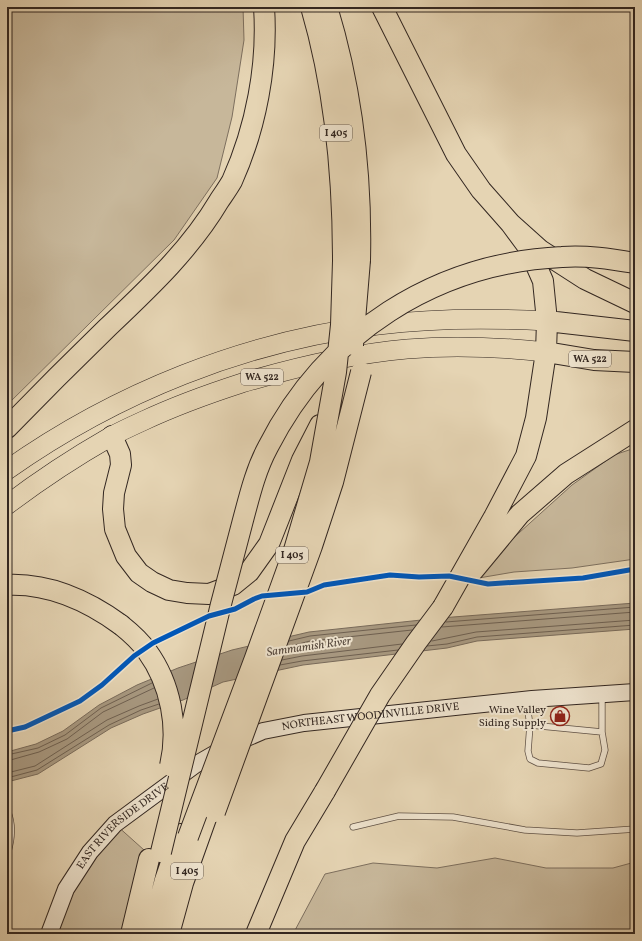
<svg xmlns="http://www.w3.org/2000/svg" width="642" height="941" font-family="Vollkorn,serif">
  <rect width="100%" height="100%" fill="#e5d4b3"/>
  <filter id="stains"><feTurbulence type="fractalNoise" baseFrequency=".005" numOctaves="4"/><feColorMatrix values="0 0 0 0 .2 0 0 0 0 .09 0 0 0 0 .02 0 0 0 .5 -.17"/></filter>
  <radialGradient id="worn" r=".72"><stop offset=".6" stop-color="#630" stop-opacity="0"/><stop offset="1" stop-color="#630" stop-opacity=".3"/></radialGradient>
  <path fill="#c7b79a" stroke="#7d6f5e" d="M7 7H243L244 40 232 117 217 178 174 240 7 405Z
    M635 448V559L572 568 514 572 467 580 572 485 614 455Z
    M115 824 144 850 127 934H49L66 889Z
    M495 858 546 868H613L635 862V934H293L325 874 373 863 437 868Z"/>
  <path fill="#a89981" stroke="#796b5b" d="M635 603V629L477 641 447 648 303 665 223 682 183 700 143 714 111 728 38 774 7 782V752L36 744 63 731 99 705 137 685 178 668 232 650 309 632 440 618Z"/>
  <g fill="none" stroke-linecap="round" stroke-linejoin="round">
    <path stroke="#6e6051" stroke-width="1" d="M446 622 635 607
      M442 627 635 612
      M289 641 310 636 416 625
      M432 641 476 632 635 620
      M427 646 447 644 477 637 635 625
      M287 647 310 641 412 630
      M282 660 302 656 402 644
      M280 665 302 661 398 650
      M7 755 38 748 65 735 101 708 152 683
      M7 761 39 752 67 739 103 712 154 688
      M7 773 35 766 107 720 139 706 158 699
      M7 778 37 770 109 725 141 710 159 704"/>
    <path stroke="#796b5b" stroke-width="3" d="M7 10 9 7
      M7 35 8 50 7 60"/>
    <g stroke="#605246" stroke-width="7">
      <path id="service" d="M531 701 528 712 530 725 602 732V695
        M530 725 528 751 530 759 538 763 589 768 601 764 605 750 602 732
        M7 810C14 825 12 840 7 855
        M353 827 399 816 453 817 525 830 577 833 635 829"/>
    </g>
    <g stroke="#332721" stroke-width="18">
      <g id="secondary">
        <path id="s1" d="M49 934 66 889 90 852 115 824 195 765 228 746 263 731 304 723 532 699 635 692"/>
      </g>
    </g>
    <g stroke="#332721" stroke-width="20">
      <path id="trunk" d="M7 470C116 393 245 341 378 325 434 318 490 318 547 321
        M7 505C40 480 75 457 110 437 121 431 132 426 143 421 175 406 208 394 242 383 296 367 351 354 407 349 453 345 500 347 546 352"/>
    </g>
    <g stroke="#332721" stroke-width="22">
      <path id="motorway" d="M311 7C335 89 343 175 343 261
        M327 7C352 89 362 174 360 260
        M382 7 456 154 481 190 511 224 540 250 585 279 635 303
        M547 321 635 331
        M546 352 594 360 635 362
        M7 428C40 394 73 361 107 328 148 289 190 250 219 201 223 195 228 188 232 181 256 128 268 65 264 7
        M112 436 120 454 121 465 114 493 113 509 115 529 126 556 139 573 152 582 169 590 187 593 209 594 233 585 249 572 269 544 302 460 320 425
        M473 571 520 514 566 474 635 430
        M7 585C49 583 88 601 121 625
        M443 607 494 517 526 456 536 418 546 352 547 321 543 281 528 247 511 224
        M131 934 149 859
        M150 934 165 880 181 834
        M169 934 183 883 209 810
        M256 934 295 841 325 791"/>
    </g>
    <use href="#service" stroke="#eee3ce" stroke-width="5.5"/>
    <use href="#secondary" stroke="#eee3ce" stroke-width="16"/>
    <use href="#trunk" stroke="#e5d4b3" stroke-width="19"/>
    <use href="#motorway" stroke="#e5d4b3" stroke-width="20"/>
    <g stroke="#332721" stroke-width="22" stroke-linecap="butt">
      <path id="motorway-bridge" d="M353 345 360 260
        M121 625C131 633 140 641 147 651 171 684 179 728 170 766
        M325 791 380 695 416 643 443 607
        M215 812 312 546 333 482 361 372
        M188 837 255 658 294 550 320 462 336 372 341 325 343 261
        M161 852C181 769 201 686 221 604 228 577 235 551 242 524 249 498 255 471 268 447 326 333 435 263 562 257 586 255 611 259 635 263"/>
    </g>
    <use href="#motorway-bridge" stroke="#e5d4b3" stroke-width="20"/>
    <g stroke="#eee3ce" stroke-width="8">
      <path id="cycleway" d="M7 731 25 727 80 701 102 685 134 656 153 643 209 616 235 609 254 599 262 596 307 592 324 585 390 575 419 577 449 576 488 584 583 578 635 569"/>
    </g>
    <use href="#cycleway" stroke="#0057b8" stroke-width="5"/>
  </g>
  <defs>
    <g id="shop-ring" transform="scale(1)"><circle r="9.5" fill="#eee3ce" stroke="#8f2418" stroke-width="1.5"/><path d="M-5-2.5h2.3a2.7 3.5 0 0 1 5.4 0H5L5.5 6h-11ZM-1.5-2.5h3a1.5 2.3 0 0 0-3 0Z" fill="#8f2418"/></g>
  </defs>
  <g fill-rule="evenodd">
    <use href="#shop-ring" x="560" y="716"/>
  </g>
  <g text-anchor="middle" dominant-baseline="central" stroke-width="4" stroke-linejoin="round" paint-order="stroke">
    <g fill="#eee3ce" stroke="#6b5f55" stroke-width="1">
      <rect x="320" y="125" width="32" height="16" rx="3"/>
      <rect x="569" y="351" width="42" height="16" rx="3"/>
      <rect x="241" y="369" width="42" height="16" rx="3"/>
      <rect x="276" y="547" width="32" height="16" rx="3"/>
      <rect x="171" y="863" width="32" height="16" rx="3"/>
    </g>
    <g font-size="10" font-weight="bold" fill="#332721">
      <text x="336" y="133">I 405</text>
      <text x="590" y="359">WA 522</text>
      <text x="262" y="377">WA 522</text>
      <text x="292" y="555">I 405</text>
      <text x="187" y="871">I 405</text>
    </g>
    <g font-size="11" fill="#332721" stroke="#eee3ce" text-anchor="end">
      <text x="546" y="710">Wine Valley<tspan x="546" dy="13">Siding Supply</tspan></text>
    </g>
    <g font-size="11" fill="#332721" stroke="#eee3ce">
      <text stroke="none"><textPath href="#s1" startOffset="414">NORTHEAST WOODINVILLE DRIVE</textPath></text>
      <text stroke="none"><textPath href="#s1" startOffset="134">EAST RIVERSIDE DRIVE</textPath></text>
    </g>
    <g font-size="12" font-style="italic" fill="#56493e" stroke="#eee3ce">
      <text transform="translate(309 647) rotate(-8)">Sammamish River</text>
    </g>
  </g>
  <rect width="642" height="941" fill="none" stroke="#e5d4b3" stroke-width="24"/>
  <rect x="8" y="8" width="626" height="925" fill="none" stroke="#332721" stroke-width="2"/>
  <rect x="12" y="12" width="618" height="917" fill="none" stroke="#332721"/>
  <rect width="100%" height="100%" filter="url(#stains)"/>
  <rect width="100%" height="100%" fill="url(#worn)"/>
</svg>
